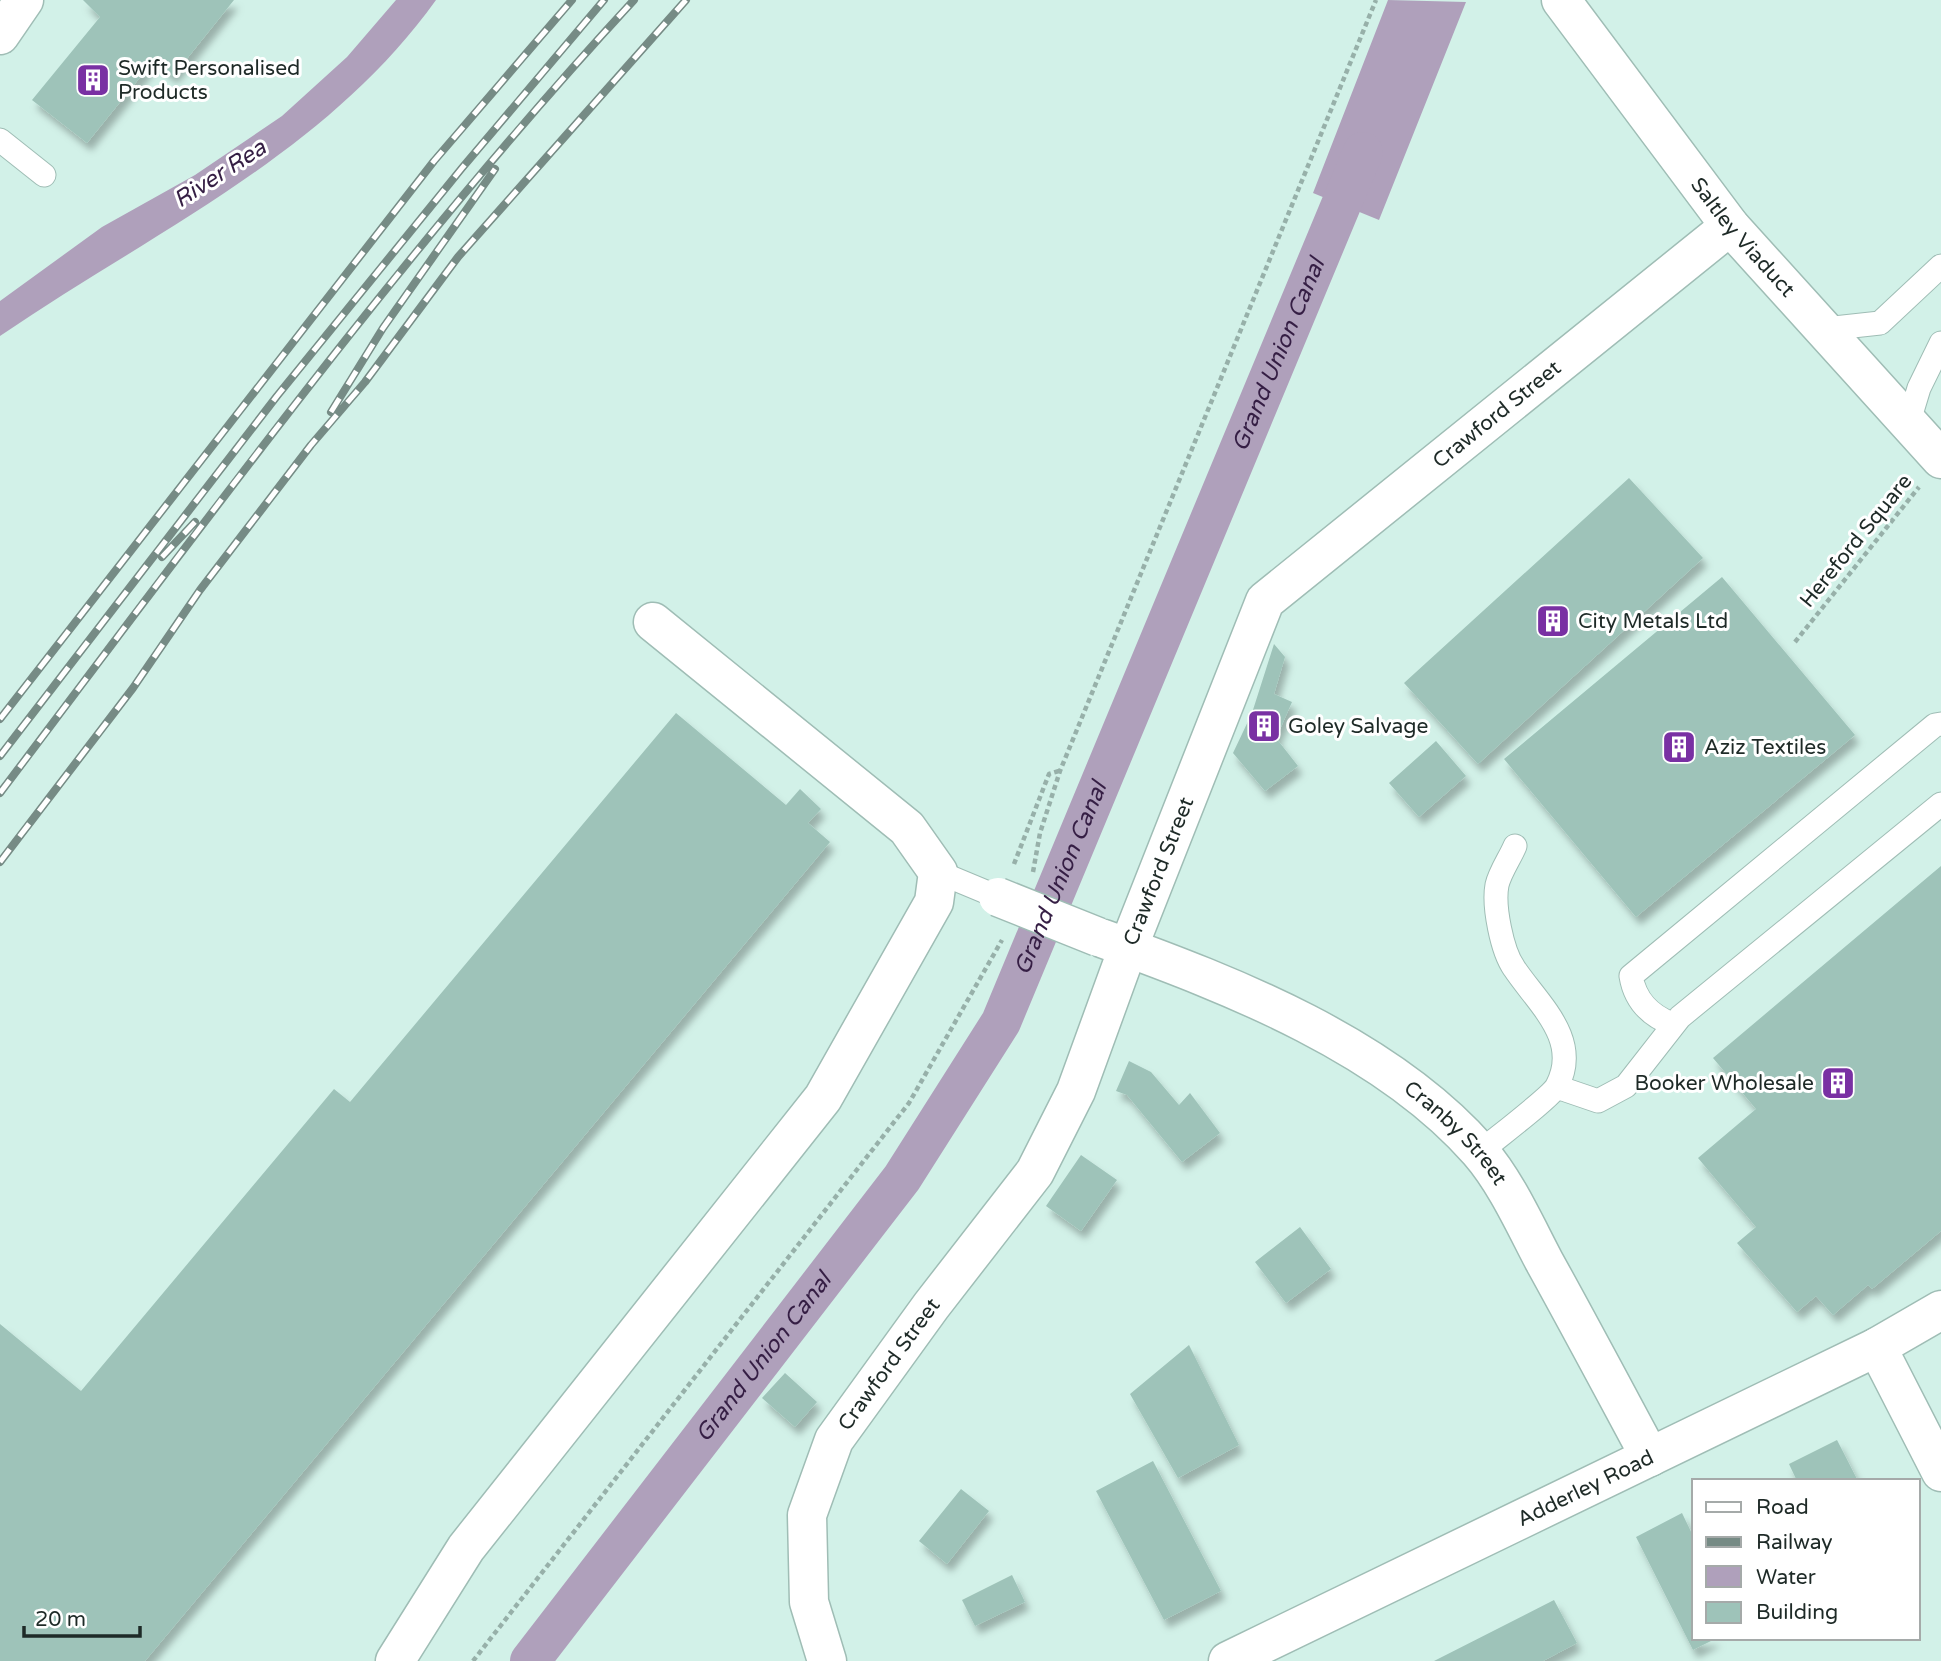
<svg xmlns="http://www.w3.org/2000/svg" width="1941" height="1661" font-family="'Varela Round',sans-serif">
  <defs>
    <filter id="shadow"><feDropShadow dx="4.5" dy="8" stdDeviation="3.5" flood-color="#0004"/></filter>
  </defs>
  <rect width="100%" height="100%" fill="#d2f1e8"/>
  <path fill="#afa0bb" d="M396 0H436C326 154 152 232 0 336V301L102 227 195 175 282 116 347 57Z
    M1388 0 1466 2 1379 220 1313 193Z"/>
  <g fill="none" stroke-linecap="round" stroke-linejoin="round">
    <path stroke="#afa0bb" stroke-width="40" id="s1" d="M530 1661 902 1178 1001 1022 1363 152"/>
  </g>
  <path fill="#9ec3b9" filter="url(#shadow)" d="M83 0H234L173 76 154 60 87 143 32 100 100 17Z
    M1629 478 1703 558 1478 764 1404 683Z
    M1722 577 1855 735 1636 917 1504 759Z
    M1274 644 1285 657 1274 694 1292 702 1276 738 1298 766 1265 791 1233 753 1252 713Z
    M676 713 786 805 800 789 821 809 808 823 830 842 145 1661H0V1324L81 1391 334 1089 350 1102Z
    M1436 741 1466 776 1419 817 1389 783Z
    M1941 866V1231L1872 1289 1868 1285 1833 1315 1816 1296 1797 1312 1737 1243 1756 1227 1698 1158 1756 1109 1713 1058Z
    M1129 1061 1151 1072 1179 1105 1190 1093 1220 1133 1182 1162 1127 1095 1116 1091Z
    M1081 1155 1117 1180 1081 1231 1046 1206Z
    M1300 1227 1331 1269 1286 1303 1255 1262Z
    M1189 1345 1239 1445 1178 1478 1130 1394Z
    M785 1373 817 1402 795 1427 762 1398Z
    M1837 1440 1858 1481H1797L1789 1464Z
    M1153 1461 1221 1591 1164 1620 1096 1491Z
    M961 1489 989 1511 947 1564 919 1541Z
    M1682 1513 1694 1538V1638H1717L1693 1650 1636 1537Z
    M1012 1575 1025 1602 975 1626 962 1600Z
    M1554 1600 1577 1643 1543 1661H1434Z"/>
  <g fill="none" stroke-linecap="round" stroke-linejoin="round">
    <g stroke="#9fbdb5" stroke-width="25">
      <path id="service" d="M0 140 44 175
        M1825 329 1880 323 1941 266
        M1909 421 1919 388 1941 343
        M938 872 998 897
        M1672 1024C1649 1015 1635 1000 1631 976L1935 725 1941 724
        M1557 1087 1598 1101 1626 1086 1680 1017 1941 804
        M1480 1152C1494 1140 1551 1097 1557 1086 1582 1039 1537 1003 1514 968 1502 951 1493 906 1497 885 1500 872 1510 858 1515 846"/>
    </g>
    <g stroke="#9fbdb5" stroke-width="41">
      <g id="minor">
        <path d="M0 35 24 0"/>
        <path id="s2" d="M1104 939C1234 986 1387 1046 1479 1151 1506 1182 1525 1225 1544 1261 1580 1326 1615 1392 1650 1457"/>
        <path d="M1877 1347 1941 1472"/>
        <path d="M395 1661 466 1548 823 1098 934 902 938 872 907 828 653 622"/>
        <path id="s3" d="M827 1661 809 1602 807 1515 834 1440 931 1306 1035 1172 1076 1091 1128 948 1265 601 1730 226"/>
      </g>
    </g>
    <g stroke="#9fbdb5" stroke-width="41">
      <g id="secondary">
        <path id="s4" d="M1561 0 1730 226 1941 459"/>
        <path id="s5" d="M1228 1661 1877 1347 1941 1310"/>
      </g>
    </g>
    <path stroke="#97b0a9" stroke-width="4.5" stroke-dasharray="5 3.5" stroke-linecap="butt" d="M1795 642 1919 487
      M1014 864 1049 774 1059 771
      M1033 872 1040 833 1060 771 1376 0
      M473 1661 909 1103 1002 940"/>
    <use href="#service" stroke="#fff" stroke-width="23"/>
    <use href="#minor" stroke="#fff" stroke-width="38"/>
    <use href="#secondary" stroke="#fff" stroke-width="38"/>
    <g stroke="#768b85" stroke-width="8">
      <path id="rail" d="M331 412 383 328 495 169
        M162 557 195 522
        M0 719 434 161 572 0
        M0 756 277 396 462 168 604 0
        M0 793C204 523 404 249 634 0
        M0 862 133 688 200 590 311 445 365 382 458 257 686 0"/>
    </g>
    <use href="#rail" stroke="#fff" stroke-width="5" stroke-dasharray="16" stroke-linecap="butt"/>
    <g stroke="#9fbdb5" stroke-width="41" stroke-linecap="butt">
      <path id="minor-bridge" d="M998 897 1098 937"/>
    </g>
    <use href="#minor-bridge" stroke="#fff" stroke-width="38"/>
  </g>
  <defs>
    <g id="building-square" transform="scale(1.75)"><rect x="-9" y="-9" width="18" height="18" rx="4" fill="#7930a3" stroke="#fff"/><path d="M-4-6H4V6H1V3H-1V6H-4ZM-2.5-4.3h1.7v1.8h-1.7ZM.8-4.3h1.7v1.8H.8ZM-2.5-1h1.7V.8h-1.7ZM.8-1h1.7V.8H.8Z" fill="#fff"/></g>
  </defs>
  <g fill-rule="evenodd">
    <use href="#building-square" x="93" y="80"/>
    <use href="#building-square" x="1553" y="621"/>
    <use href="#building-square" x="1264" y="726"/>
    <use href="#building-square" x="1679" y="747"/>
    <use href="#building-square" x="1838" y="1083"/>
  </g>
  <g text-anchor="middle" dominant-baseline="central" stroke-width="6" stroke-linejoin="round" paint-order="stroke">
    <g font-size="21" fill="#1e2a27" stroke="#fff" text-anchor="start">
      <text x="118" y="68">Swift Personalised<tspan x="118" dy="24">Products</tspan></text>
      <text x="1578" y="621">City Metals Ltd</text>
      <text x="1288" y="726">Goley Salvage</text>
      <text x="1704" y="747">Aziz Textiles</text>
      <text x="1814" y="1083" text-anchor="end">Booker Wholesale</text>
    </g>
    <g font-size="21" fill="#1e2a27" stroke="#fff">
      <text stroke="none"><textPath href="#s4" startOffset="299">Saltley Viaduct</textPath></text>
      <text stroke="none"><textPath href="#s3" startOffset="1477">Crawford Street</textPath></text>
      <text transform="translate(1856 541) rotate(-51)">Hereford Square</text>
      <text stroke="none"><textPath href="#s3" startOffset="889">Crawford Street</textPath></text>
      <text stroke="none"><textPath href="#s2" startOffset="406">Cranby Street</textPath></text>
      <text stroke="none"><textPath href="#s3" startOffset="322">Crawford Street</textPath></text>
      <text stroke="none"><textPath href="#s5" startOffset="397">Adderley Road</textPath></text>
    </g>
    <g font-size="23" font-style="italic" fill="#351e44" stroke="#fff">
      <text transform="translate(220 174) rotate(-33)">River Rea</text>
      <text stroke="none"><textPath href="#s1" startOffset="1517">Grand Union Canal</textPath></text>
      <text stroke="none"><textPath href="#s1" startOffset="950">Grand Union Canal</textPath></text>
      <text stroke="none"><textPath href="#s1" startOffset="383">Grand Union Canal</textPath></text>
    </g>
  </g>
  <rect x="1692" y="1479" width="228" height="161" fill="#ffffff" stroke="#a5aaa9" stroke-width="2"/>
  <rect x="1706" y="1502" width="35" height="10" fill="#ffffff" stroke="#a5aaa9" stroke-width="2"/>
  <text x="1756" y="1514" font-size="21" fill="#1e2a27">Road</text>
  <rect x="1706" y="1537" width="35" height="10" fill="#768b85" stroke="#a5aaa9" stroke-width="2"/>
  <text x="1756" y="1549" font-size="21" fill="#1e2a27">Railway</text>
  <rect x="1706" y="1566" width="35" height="21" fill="#afa0bb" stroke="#a5aaa9" stroke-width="2"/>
  <text x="1756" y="1584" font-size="21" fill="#1e2a27">Water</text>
  <rect x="1706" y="1602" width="35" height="21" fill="#9ec3b9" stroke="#a5aaa9" stroke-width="2"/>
  <text x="1756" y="1619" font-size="21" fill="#1e2a27">Building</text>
  <path d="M24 1626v10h116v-10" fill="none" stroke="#1e2a27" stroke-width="3.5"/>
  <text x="35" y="1626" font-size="21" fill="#1e2a27" stroke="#ffffff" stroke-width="5" paint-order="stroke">20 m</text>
</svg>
